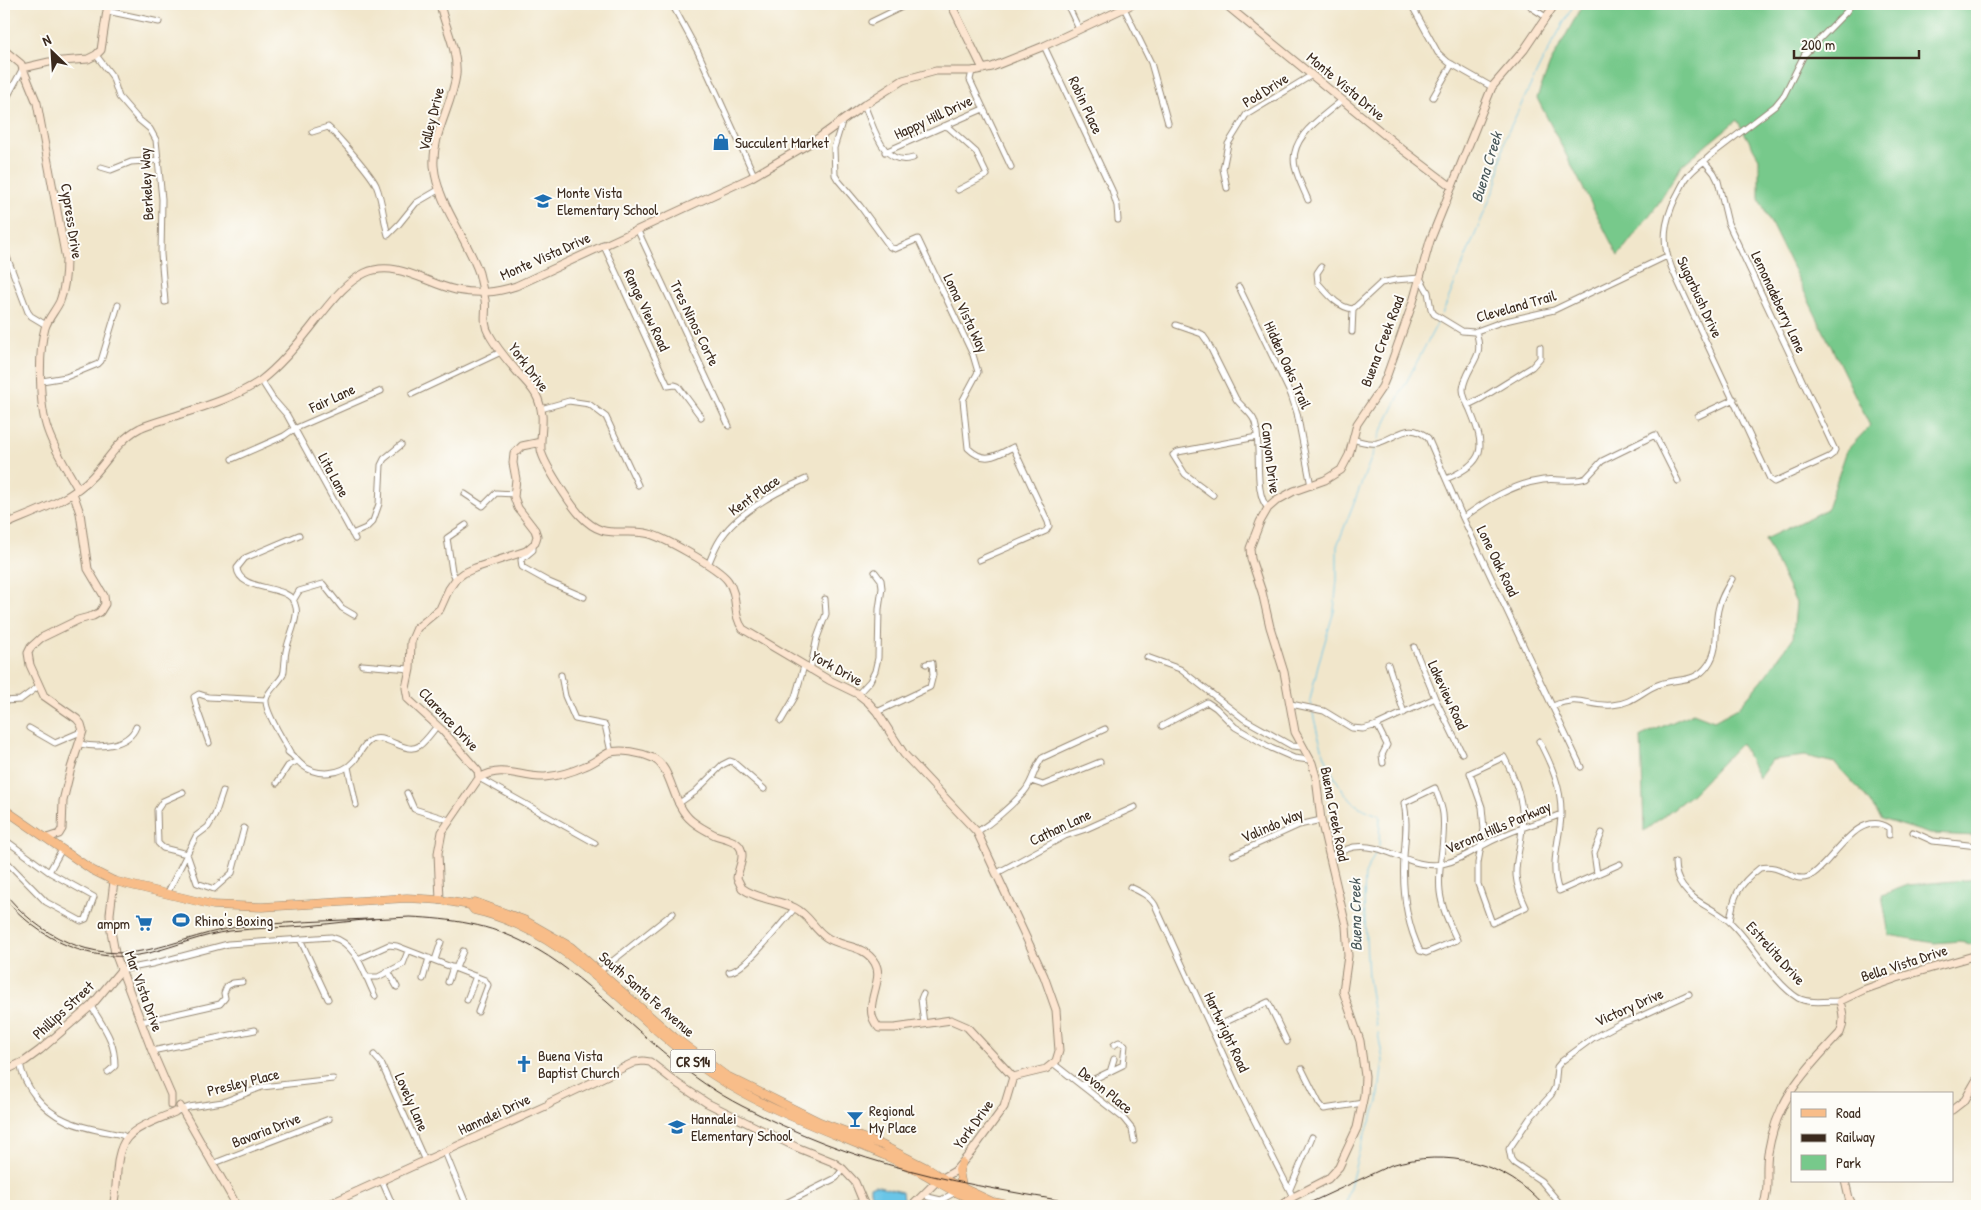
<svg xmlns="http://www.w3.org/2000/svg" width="1981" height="1210" font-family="'Patrick Hand',sans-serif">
  <rect width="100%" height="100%" fill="#fdfcf7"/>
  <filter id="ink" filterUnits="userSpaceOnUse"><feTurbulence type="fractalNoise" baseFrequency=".02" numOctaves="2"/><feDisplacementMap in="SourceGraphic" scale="10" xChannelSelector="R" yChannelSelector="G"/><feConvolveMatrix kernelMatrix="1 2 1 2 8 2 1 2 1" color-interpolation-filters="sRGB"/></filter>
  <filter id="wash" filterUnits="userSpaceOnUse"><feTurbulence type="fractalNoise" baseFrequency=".0096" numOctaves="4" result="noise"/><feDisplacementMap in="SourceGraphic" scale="20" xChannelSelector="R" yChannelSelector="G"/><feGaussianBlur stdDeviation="1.12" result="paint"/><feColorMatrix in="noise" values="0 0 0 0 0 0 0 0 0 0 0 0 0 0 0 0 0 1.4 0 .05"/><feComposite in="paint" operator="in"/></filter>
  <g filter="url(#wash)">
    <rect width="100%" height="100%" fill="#f1e6cb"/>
    <path fill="#77c98b" stroke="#597a54" d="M1583 4H1977V836L1930 834 1882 819 1859 789 1835 763 1805 756 1772 760 1759 778 1741 743 1692 794 1644 831 1641 736 1693 713 1714 721 1738 708 1763 679 1793 638 1796 603 1765 539 1827 509 1847 450 1870 426 1759 199V158L1737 120 1682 165 1658 204 1618 256 1537 98 1550 64Z
      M1977 879V946L1960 941 1934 943 1889 935 1882 895 1908 885Z"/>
    <path fill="#69c5e7" stroke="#527882" d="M875 1185 902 1192 903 1199 899 1206H876L870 1191V1186Z"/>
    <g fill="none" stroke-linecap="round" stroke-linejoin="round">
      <path stroke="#69c5e7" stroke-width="1" d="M1442 314 1497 182 1505 138 1541 64 1574 4
        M1378 439 1401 392 1439 320
        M1312 706 1310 700 1318 665 1334 611 1337 580V546L1376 446
        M1313 713C1319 743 1329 775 1350 799 1356 807 1371 812 1380 816L1379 846
        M1376 852 1365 874 1364 900 1368 978 1376 1026
        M1345 1206 1361 1144 1378 1102 1383 1060 1378 1033"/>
    </g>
  </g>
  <g filter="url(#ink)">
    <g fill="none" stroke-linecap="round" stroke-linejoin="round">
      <g stroke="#968874" stroke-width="7">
        <path id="street" d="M672 4 698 52 754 175
          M1067 4 1079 29
          M1411 4 1438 53 1448 62 1492 87
          M1529 4 1532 8 1546 17
          M1124 8 1151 63 1168 123
          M107 11 159 22
          M871 22 908 4
          M1044 46 1112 190 1117 206 1118 220
          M96 55 112 76 119 97 138 119 150 129 156 140 162 199 161 254 165 302
          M972 71 970 80 1011 167
          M1433 97 1452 64
          M4 103 23 68
          M864 105C874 126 882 168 913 158
          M842 122 834 148 835 175 838 180 860 206 890 247 895 249 918 239 973 355 978 372 963 400 968 448C984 464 996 456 1013 447L1048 522 1049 526 1046 531 979 560
          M943 126 948 127 976 152 987 175 958 190
          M312 132 328 127C338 136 371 174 376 185 383 202 383 218 388 235L399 224 416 203 440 189
          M885 152 983 109
          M1704 161 1714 173 1718 181 1728 223 1835 450 1833 454 1829 457 1774 482 1770 479 1672 269C1661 243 1664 222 1676 197 1680 190 1683 182 1688 176 1694 168 1704 162 1711 155L1775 106 1784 95 1804 55 1846 12 1852 4
          M101 167 111 170 131 162 159 160
          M1227 188 1223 169 1228 144 1246 115 1312 75
          M1308 200C1304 190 1298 179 1295 167 1288 137 1323 117 1342 100
          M638 231 729 426
          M603 244 668 386 675 385 678 386 701 417
          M4 249 28 312 31 316 46 325
          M1321 267 1317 273 1318 283C1328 294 1337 307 1353 309L1381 283 1395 280 1420 278 1428 292 1431 309 1434 314 1462 331 1474 332 1501 322 1554 310 1667 256
          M1239 287 1291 395 1297 413 1311 486
          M1176 325 1202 334 1207 341 1236 399C1241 406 1251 413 1254 420 1263 442 1252 493 1268 508
          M1352 332 1353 309
          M261 380 273 399 287 415 355 539
          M42 381 66 377 98 364 101 361 118 305
          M412 394 501 352
          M1468 405 1482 398 1532 367 1540 358V347
          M541 409 569 401 589 404 606 417 638 485
          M1698 416 1734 399
          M1353 439C1361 442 1369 444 1377 443 1397 438 1409 420 1428 438L1463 518 1581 767
          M232 459 284 436 294 429 381 391
          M1446 479C1486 462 1486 448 1470 410 1467 404 1463 396 1463 389 1464 376 1474 365 1478 353 1480 346 1478 338 1476 331
          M465 494 483 506 496 493 514 494
          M1213 495 1185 474 1173 455 1178 452 1257 437
          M4 508 11 522
          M1463 518C1487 500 1513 484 1543 480 1557 478 1573 483 1586 478L1602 461 1655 435 1678 481
          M352 534 366 528 373 521 379 504 381 465 384 459 401 445
          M299 535 245 558 237 568C239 593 289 583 295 604 296 607 297 612 296 615 294 631 285 644 285 660 284 666 285 669 283 675 279 683 267 691 266 700 265 712 284 741 290 752H288C294 756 297 761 302 765 317 777 342 775 354 761 360 754 363 744 371 740 387 733 405 755 419 746 426 741 432 732 437 726
          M533 545V550L521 560 522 567 549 582 584 597
          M708 565C711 558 714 550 718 543 734 514 776 492 806 479
          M456 579 452 571 447 538 466 525
          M293 601 299 591 323 584 342 608 354 615
          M1414 647 1435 698 1462 753
          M1147 657 1180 669 1244 719 1292 746 1302 747
          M1388 664 1404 713
          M362 665 410 669
          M810 670 817 638 826 614 825 599
          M561 675 565 696 575 719 605 725 611 752
          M858 694 870 681 875 671 878 658 879 609 882 588 881 580 875 572
          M4 701 20 700 39 686
          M1291 704 1324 711 1352 728 1363 729 1377 725 1435 698
          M1553 706C1581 694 1586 707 1612 705 1633 704 1642 690 1660 684 1678 678 1696 683 1708 665 1720 649 1714 628 1718 610 1720 599 1726 589 1732 579
          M877 712 930 687 933 675 932 663 926 664
          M781 721 795 697 804 666
          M1377 725 1387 745 1382 755 1383 763
          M1162 726 1207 702 1216 708 1235 727 1271 748 1294 758 1309 760
          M29 728 55 743 83 731
          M1539 741C1551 764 1562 788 1561 815 1560 841 1549 865 1559 891L1620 864
          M209 743 197 709 194 697 199 694 208 697 266 700
          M80 744C98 748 128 747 136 727
          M1504 757C1515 778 1525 803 1522 828 1519 864 1508 870 1526 907L1492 923 1478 884V863L1484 829 1482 807 1470 773Z
          M348 767 356 805
          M479 778 595 843
          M1031 781 1043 785 1100 762
          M277 783 288 766 297 761
          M1435 788C1438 797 1442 805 1443 814 1446 841 1437 866 1440 892 1442 909 1450 925 1457 940L1426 953 1420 951C1406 922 1402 890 1404 857 1405 839 1408 821 1404 803Z
          M183 792 163 801 157 810 158 843 163 848 187 854 197 883 214 889 232 873 244 828
          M407 793 414 809 449 820
          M678 804 695 792 722 765 730 761 733 762 764 789
          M977 832C994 821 1010 807 1024 792 1033 782 1034 768 1042 758L1105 729
          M1913 832 1933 841 1977 846
          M4 839 49 872 94 897 86 919 81 921 46 902 4 859
          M1233 855 1299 825 1321 820
          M1329 857C1337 853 1345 849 1354 847 1385 842 1411 870 1442 864 1457 861 1468 855 1480 847 1493 840 1508 833 1522 828 1535 823 1548 820 1561 814
          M1675 862C1675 871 1677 879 1683 887 1695 904 1717 909 1732 924 1753 945 1774 983 1798 998 1810 1004 1827 1001 1840 1001
          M49 872 62 849
          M997 873 1065 836 1086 829 1135 807
          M1597 874 1594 853 1602 833
          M1130 887C1139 891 1150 896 1155 905L1242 1096 1293 1197
          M167 894 196 836 208 827 215 815 223 791
          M1730 922C1733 896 1738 885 1760 868 1782 863 1792 883 1808 877 1831 867 1856 807 1889 828V835
          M300 939 328 999
          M358 959 389 945 397 946 485 980 488 985 478 1012
          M435 960 441 942
          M456 968 463 951
          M121 970 152 964 228 944 331 937C357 943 364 974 375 996
          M388 971 397 987
          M600 971 673 913
          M729 972C745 971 783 921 795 908
          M366 977H378L403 964 408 951
          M423 979 429 958
          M448 982 453 967
          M923 994 921 999 924 1024
          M467 1000 476 976
          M91 1006C104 1028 115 1040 115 1066L108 1072
          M141 1022 220 1004 225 998 224 993 227 986 233 983 242 982
          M1211 1029 1268 1002 1287 1042
          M152 1051 255 1030
          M374 1055 381 1063 425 1161
          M20 1063C24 1087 43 1110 65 1120 81 1128 103 1131 122 1135L127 1138
          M1054 1064 1123 1118 1132 1129 1134 1141
          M1302 1069 1319 1103 1324 1109 1363 1103
          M1110 1072 1114 1059
          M1082 1085 1123 1065 1125 1045 1119 1042 1114 1045
          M178 1111 189 1107 223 1102 262 1087 333 1079
          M445 1152 467 1206
          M212 1164 329 1119
          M382 1181 393 1206
          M1290 1189 1312 1137
          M928 1197 941 1200
          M780 1206 836 1178 843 1169
          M848 1206 864 1201
          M943 1206 941 1200 956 1192
          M1562 1206 1541 1181 1514 1163 1511 1159 1509 1149 1530 1118 1551 1095 1555 1087 1557 1067 1562 1061 1593 1038 1619 1024 1637 1018 1689 994"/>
      </g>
      <g stroke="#968874" stroke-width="9">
        <path id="secondary" d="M440 4C445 28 458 49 456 75 452 106 432 134 434 166 437 203 467 238 479 273 481 281 483 291 485 300 487 311 482 323 489 334 497 349 508 361 519 374 526 382 534 389 538 399 546 419 540 429 541 449 541 460 571 505 580 515 603 540 617 529 645 533 661 535 719 568 728 581 739 596 732 615 743 629L829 680 858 694 868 702 877 712 904 754 977 832 1044 976 1056 1010 1059 1051 1056 1061 1046 1069 1013 1077
          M951 4 983 69
          M1225 4 1402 149 1452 187
          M4 50 21 64 37 103 66 259C66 273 65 288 60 301 56 310 48 318 45 328 38 353 39 407 48 431 55 451 68 471 78 489
          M23 68 49 62 88 59 96 55 101 50 108 4
          M4 525C34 512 70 501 93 476 109 459 119 439 140 428 149 424 160 421 169 418 199 408 233 399 260 381 281 365 303 338 319 317 332 301 346 282 365 273 396 259 427 284 456 290 478 294 495 293 516 286L750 178 817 139 864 105 903 80 936 71H972L992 67 1044 46 1133 4
          M479 778 478 771 443 731 408 699 406 688 410 669 411 642 417 628 440 609 449 589 456 579 464 573 475 568 526 551 535 543 537 536 535 530 518 508 514 497 516 479 513 463 514 454 522 446 541 442
          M47 838 59 834 62 829 63 801 71 768 83 731 81 724 77 719 44 696 30 665 28 653 31 647 41 638 78 620 93 616 100 612 105 604 104 596 88 569 80 513 73 493
          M114 881 110 914 111 931 115 953 152 1051 171 1095V1105
          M440 900 438 853 442 832 479 778C504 764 520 778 545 777 557 776 574 771 585 766 593 763 601 757 608 753 620 748 641 753 653 758 673 768 671 804 692 821 699 827 707 831 715 835 725 839 743 840 742 856 742 863 738 870 737 878L742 888C756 899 779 900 795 908 809 915 814 929 826 937 842 948 864 944 875 963 886 982 859 1007 879 1028H895L951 1020 967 1027 1013 1077
          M4 1071 25 1061 40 1050 91 1006 121 970
          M180 1106 237 1206
          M1952 1110 1965 1100 1977 1079
          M1845 1181 1849 1198 1853 1206
          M113 1206C119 1186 113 1155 127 1138 137 1126 162 1118 175 1112
          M325 1206 550 1104 549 1103 635 1062 643 1061 650 1062 678 1084 707 1103 796 1147 833 1162 843 1169 855 1182 865 1206
          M912 1206 936 1182 955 1171 972 1151 1004 1107 1013 1077
          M1281 1206 1293 1197 1328 1179 1339 1167 1357 1128 1364 1095 1365 1076 1360 1041 1343 991 1348 956 1346 926 1321 820 1316 777 1312 763 1295 732 1284 672 1270 627 1262 592 1251 559 1250 548 1260 522 1268 508 1276 501 1294 491 1325 480 1341 470 1349 455 1357 424 1382 387 1387 375 1413 302 1430 241 1492 87 1524 50 1555 4
          M1763 1206C1770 1190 1765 1171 1768 1153 1777 1098 1804 1072 1840 1033 1845 1022 1843 1013 1840 1001L1863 990 1897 978 1977 955"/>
      </g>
      <g stroke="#968874" stroke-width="9">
        <path id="primary" d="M4 809 92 870 114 881 213 905 262 907 407 898 440 900 470 905 475 902 524 920 571 947 674 1037 725 1075 820 1122 882 1145 925 1167 944 1179 993 1202
          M470 905 474 910C566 930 624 1009 696 1063 753 1106 822 1128 886 1156 899 1162 912 1168 924 1174 942 1184 959 1196 978 1201 983 1202 988 1201 993 1202 1000 1203 1006 1205 1012 1206
          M962 1186 959 1170 962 1163"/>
      </g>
      <use href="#street" stroke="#fff" stroke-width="5"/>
      <use href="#secondary" stroke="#fce5d0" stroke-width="7"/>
      <use href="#primary" stroke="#f8bd89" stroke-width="8"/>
      <path stroke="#3b2a1e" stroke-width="1" d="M4 897C38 940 93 966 149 953 176 946 202 935 230 931 255 928 280 928 306 926 329 924 351 921 374 919"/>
      <path stroke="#3b2a1e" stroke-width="1" d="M4 892C38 936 91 962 147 950 181 943 212 929 246 926 300 921 355 920 410 917 451 919 490 924 527 944 557 959 582 981 607 1002 649 1040 691 1080 742 1106 795 1133 852 1156 909 1170 969 1186 1031 1195 1092 1206
        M1303 1206 1391 1165C1447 1148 1506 1162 1544 1206"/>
    </g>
  </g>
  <defs>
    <g id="shop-bare" transform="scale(1.35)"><path d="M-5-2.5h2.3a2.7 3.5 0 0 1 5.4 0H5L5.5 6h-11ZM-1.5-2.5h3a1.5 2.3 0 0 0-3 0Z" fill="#1f6fb2" stroke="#fdfcf7" stroke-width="2.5" paint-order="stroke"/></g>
    <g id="school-bare" transform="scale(1.35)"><path d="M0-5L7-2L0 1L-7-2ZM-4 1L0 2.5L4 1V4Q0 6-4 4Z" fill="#1f6fb2" stroke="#fdfcf7" stroke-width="2.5" paint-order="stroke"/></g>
    <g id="stadium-bare" transform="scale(1.35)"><path d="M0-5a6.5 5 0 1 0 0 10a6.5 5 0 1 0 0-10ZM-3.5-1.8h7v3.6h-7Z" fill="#1f6fb2" stroke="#fdfcf7" stroke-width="2.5" paint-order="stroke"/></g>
    <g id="supermarket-bare" transform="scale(1.35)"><path d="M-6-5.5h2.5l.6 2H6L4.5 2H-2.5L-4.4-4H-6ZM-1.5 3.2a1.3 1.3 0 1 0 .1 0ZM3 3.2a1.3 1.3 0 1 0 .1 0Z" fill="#1f6fb2" stroke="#fdfcf7" stroke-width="2.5" paint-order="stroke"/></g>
    <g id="church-bare" transform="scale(1.35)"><path d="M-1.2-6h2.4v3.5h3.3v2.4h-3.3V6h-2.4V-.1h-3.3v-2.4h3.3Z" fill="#1f6fb2" stroke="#fdfcf7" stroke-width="2.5" paint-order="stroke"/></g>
    <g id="bar-bare" transform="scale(1.35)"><path d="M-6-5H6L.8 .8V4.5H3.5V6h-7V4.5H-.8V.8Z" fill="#1f6fb2" stroke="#fdfcf7" stroke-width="2.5" paint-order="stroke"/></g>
  </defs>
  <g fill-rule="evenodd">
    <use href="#shop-bare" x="721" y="142"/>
    <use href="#school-bare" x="543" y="201"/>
    <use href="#stadium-bare" x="181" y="920"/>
    <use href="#supermarket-bare" x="144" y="923"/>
    <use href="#church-bare" x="524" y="1064"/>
    <use href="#bar-bare" x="855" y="1119"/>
    <use href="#school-bare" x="677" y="1127"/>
  </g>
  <g text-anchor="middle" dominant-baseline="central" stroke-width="4" stroke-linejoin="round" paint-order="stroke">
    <rect fill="#fdfcf7" stroke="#75695f" stroke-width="1" x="670.5" y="1049.5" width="45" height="23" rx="4"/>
    <g font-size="14" font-weight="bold" fill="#3b2a1e">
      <text x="693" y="1061">CR S14</text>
    </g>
    <g font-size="15" fill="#3b2a1e" stroke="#fdfcf7">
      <text transform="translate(1346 86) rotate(40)">Monte Vista Drive</text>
      <text transform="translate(1265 90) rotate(-32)">Pod Drive</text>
      <text transform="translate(1086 105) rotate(65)">Robin Place</text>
      <text transform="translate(933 117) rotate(-25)">Happy Hill Drive</text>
      <text transform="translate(431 119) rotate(-76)">Valley Drive</text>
      <text transform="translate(146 184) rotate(-93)">Berkeley Way</text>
      <text transform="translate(72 221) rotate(81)">Cypress Drive</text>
      <text transform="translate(545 256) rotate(-24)">Monte Vista Drive</text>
      <text transform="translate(1700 297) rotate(65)">Sugarbush Drive</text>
      <text transform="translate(1779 302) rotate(65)">Lemonadeberry Lane</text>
      <text transform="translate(1516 306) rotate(-16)">Cleveland Trail</text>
      <text transform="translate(647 310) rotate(65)">Range View Road</text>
      <text transform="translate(966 313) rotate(65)">Loma Vista Way</text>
      <text transform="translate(695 323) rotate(64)">Tres Ninos Corte</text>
      <text transform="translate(1382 341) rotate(-69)">Buena Creek Road</text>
      <text transform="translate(1288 365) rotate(66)">Hidden Oaks Trail</text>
      <text transform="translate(529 367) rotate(53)">York Drive</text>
      <text transform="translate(332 398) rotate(-25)">Fair Lane</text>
      <text transform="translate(1271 458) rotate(83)">Canyon Drive</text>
      <text transform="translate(334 475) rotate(61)">Lita Lane</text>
      <text transform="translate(754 495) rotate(-35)">Kent Place</text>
      <text transform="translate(1498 561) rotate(64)">Lone Oak Road</text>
      <text transform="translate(837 668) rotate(29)">York Drive</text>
      <text transform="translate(1448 695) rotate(65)">Lakeview Road</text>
      <text transform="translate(449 719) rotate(47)">Clarence Drive</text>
      <text transform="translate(1335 814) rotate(79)">Buena Creek Road</text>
      <text transform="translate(1272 825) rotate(-23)">Valindo Way</text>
      <text transform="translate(1060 827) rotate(-25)">Cathan Lane</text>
      <text transform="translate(1498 827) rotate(-23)">Verona Hills Parkway</text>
      <text transform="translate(1776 953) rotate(48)">Estrelita Drive</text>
      <text transform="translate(1904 963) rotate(-18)">Bella Vista Drive</text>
      <text transform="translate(144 991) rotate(70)">Mar Vista Drive</text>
      <text transform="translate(647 994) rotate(41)">South Santa Fe Avenue</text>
      <text transform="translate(1629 1007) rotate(-24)">Victory Drive</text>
      <text transform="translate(63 1010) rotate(-43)">Phillips Street</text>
      <text transform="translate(1227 1032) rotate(65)">Hartwright Road</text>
      <text transform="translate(243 1082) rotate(-14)">Presley Place</text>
      <text transform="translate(1106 1090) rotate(39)">Devon Place</text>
      <text transform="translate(412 1102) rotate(66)">Lovely Lane</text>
      <text transform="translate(494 1114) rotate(-25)">Hannalei Drive</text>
      <text transform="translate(973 1124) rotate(-54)">York Drive</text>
      <text transform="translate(266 1130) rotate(-21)">Bavaria Drive</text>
    </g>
    <g font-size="15" fill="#3b2a1e" stroke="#fdfcf7" text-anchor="start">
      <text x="735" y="142">Succulent Market</text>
      <text x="557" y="192">Monte Vista<tspan x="557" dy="17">Elementary School</tspan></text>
      <text x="195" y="920">Rhino's Boxing</text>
      <text x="130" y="923" text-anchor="end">ampm</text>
      <text x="538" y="1055">Buena Vista<tspan x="538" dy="17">Baptist Church</tspan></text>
      <text x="869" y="1110">Regional<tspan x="869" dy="17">My Place</tspan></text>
      <text x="691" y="1118">Hannalei<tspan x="691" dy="17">Elementary School</tspan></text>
    </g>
    <g font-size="16" font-style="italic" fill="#49585a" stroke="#fdfcf7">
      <text transform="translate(1486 167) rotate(-73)">Buena Creek</text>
      <text transform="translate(1355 915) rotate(-91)">Buena Creek</text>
    </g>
  </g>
  <rect width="1981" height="1210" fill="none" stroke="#fdfcf7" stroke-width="20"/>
  <rect x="1791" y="1092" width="162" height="90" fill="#fdfcf7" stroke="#afa8a0"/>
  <rect x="1801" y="1109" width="25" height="8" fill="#f8bd89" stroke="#afa8a0"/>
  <text x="1836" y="1118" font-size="15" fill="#3b2a1e">Road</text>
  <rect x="1801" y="1134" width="25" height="8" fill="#3b2a1e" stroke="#afa8a0"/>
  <text x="1836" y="1142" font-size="15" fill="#3b2a1e">Railway</text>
  <rect x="1801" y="1155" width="25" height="15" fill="#77c98b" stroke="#afa8a0"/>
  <text x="1836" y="1168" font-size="15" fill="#3b2a1e">Park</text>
  <g transform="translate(52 52) rotate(335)" stroke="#fdfcf7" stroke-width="4" paint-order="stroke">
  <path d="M0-4L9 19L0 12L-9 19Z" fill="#3b2a1e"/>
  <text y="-8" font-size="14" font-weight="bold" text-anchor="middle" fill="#3b2a1e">N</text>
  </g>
  <path d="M1794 50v8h125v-8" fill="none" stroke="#3b2a1e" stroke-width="2.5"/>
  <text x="1801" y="50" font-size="15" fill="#3b2a1e" stroke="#fdfcf7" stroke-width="4" paint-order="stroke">200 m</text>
</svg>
